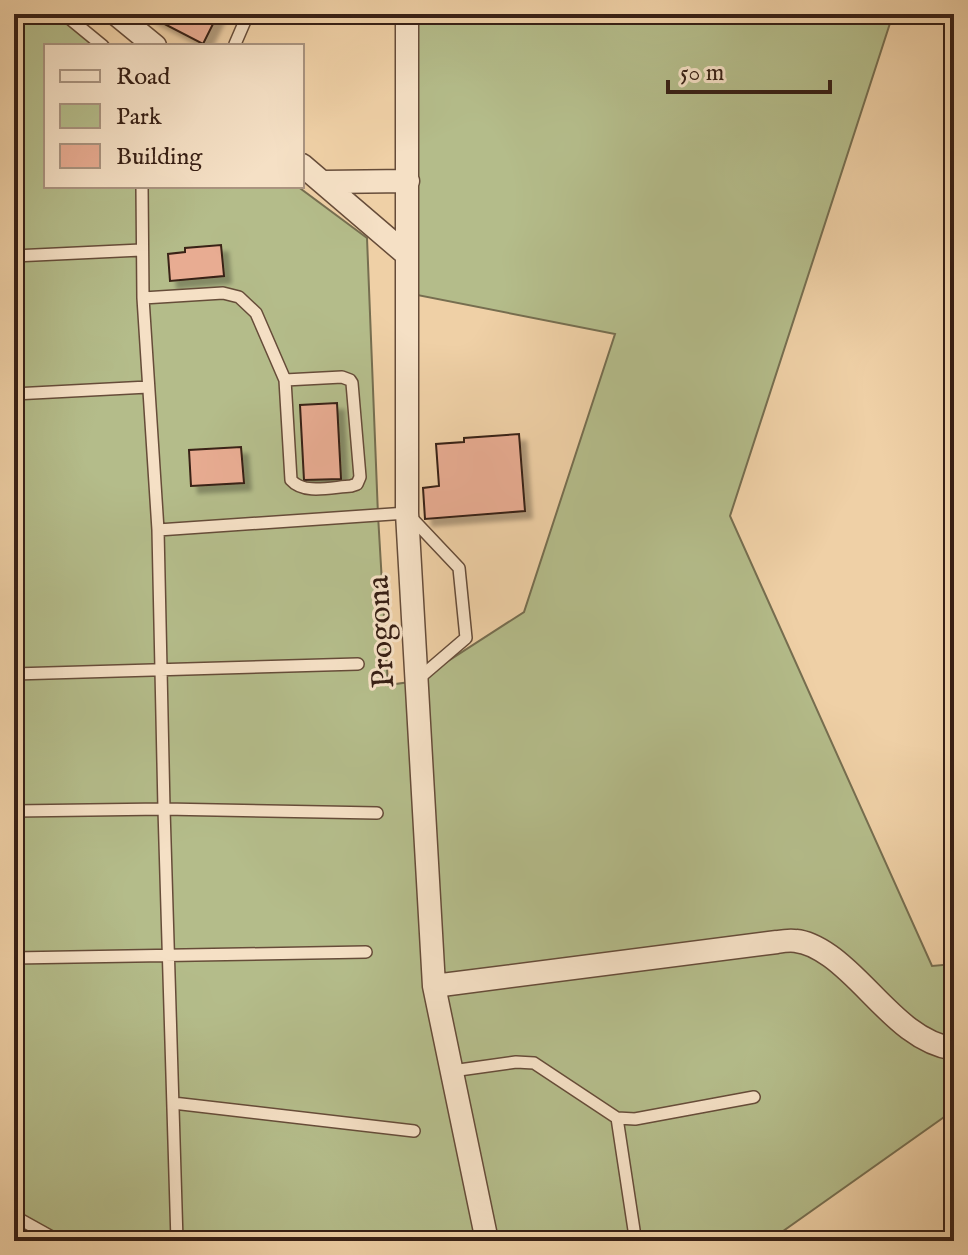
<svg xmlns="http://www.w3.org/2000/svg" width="968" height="1255" font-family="'IM FELL English',serif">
  <defs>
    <filter id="shadow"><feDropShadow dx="7" dy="7" stdDeviation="2" flood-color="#0004"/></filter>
  </defs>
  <rect width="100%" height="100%" fill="#efd0a6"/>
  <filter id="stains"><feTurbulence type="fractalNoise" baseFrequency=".0025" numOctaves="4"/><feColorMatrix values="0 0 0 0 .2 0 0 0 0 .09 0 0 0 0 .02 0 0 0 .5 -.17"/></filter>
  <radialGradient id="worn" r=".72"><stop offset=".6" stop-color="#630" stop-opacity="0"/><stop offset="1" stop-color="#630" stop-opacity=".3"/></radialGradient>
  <path fill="#b4bc8a" stroke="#766e50" stroke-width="2" d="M14 14H68L111 46H46V186H297L367 238 378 515 388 685 417 681 524 612 615 334 407 293V14H893L730 516 932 966 954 964V1110L769 1241H14Z"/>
  <path fill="#e8ac92" stroke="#382015" stroke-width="2" filter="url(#shadow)" d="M150 14H218L203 44 149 16Z
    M221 245 224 276 170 281 168 254 185 252V248Z
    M337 403 341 479 304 480 300 405Z
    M519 434 525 511 425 519 423 488 439 486 436 444 464 442V438Z
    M241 447 244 483 191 486 189 450Z"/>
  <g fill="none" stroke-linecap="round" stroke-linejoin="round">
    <g stroke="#664c39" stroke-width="14">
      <path id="service" d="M64 14 103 46
        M235 44 248 14
        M142 186 143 298
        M14 256 141 250
        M285 380 342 377 350 380 352 383 360 477 357 484 351 486C332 487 304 495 291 480L285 380 256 313 239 297 223 293 143 298 158 530 407 513 459 568 466 638 417 680
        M14 394 148 387
        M158 530 164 809 177 1241
        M14 674 358 664
        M14 811 164 809 377 813
        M14 958 366 952
        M452 1071 516 1062 534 1063 617 1118 635 1119 754 1097
        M173 1103 414 1131
        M617 1118 634 1230
        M14 1216 59 1241"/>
    </g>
    <g stroke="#664c39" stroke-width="25">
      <path id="minor" d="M116 14 155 46
        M407 14V513L434 986 487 1241
        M302 165 406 254
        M324 182 408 181
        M434 986 777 942C783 941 790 940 796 941 808 942 820 949 830 956 871 985 902 1041 954 1049"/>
    </g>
    <use href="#service" stroke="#f5e0c5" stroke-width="11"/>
    <use href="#minor" stroke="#f5e0c5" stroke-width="22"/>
  </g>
  <g text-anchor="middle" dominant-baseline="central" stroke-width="6" stroke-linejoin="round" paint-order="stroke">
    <g font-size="32" fill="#382015" stroke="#f5e0c5">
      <text transform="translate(382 632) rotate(-93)">Progona</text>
    </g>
  </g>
  <rect width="968" height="1255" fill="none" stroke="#efd0a6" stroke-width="48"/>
  <rect x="16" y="16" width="936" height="1223" fill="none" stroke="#382015" stroke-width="4"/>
  <rect x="24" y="24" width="920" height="1207" fill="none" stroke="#382015" stroke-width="2"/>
  <rect x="44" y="44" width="260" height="144" fill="#f5e0c5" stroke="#a9937f" stroke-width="2"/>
  <rect x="60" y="70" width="40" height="12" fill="#f5e0c5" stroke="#a9937f" stroke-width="2"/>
  <text x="116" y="84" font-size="24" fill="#382015">Road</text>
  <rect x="60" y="104" width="40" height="24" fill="#b4bc8a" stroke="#a9937f" stroke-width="2"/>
  <text x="116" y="124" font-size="24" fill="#382015">Park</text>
  <rect x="60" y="144" width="40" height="24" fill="#e8ac92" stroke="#a9937f" stroke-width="2"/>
  <text x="116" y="164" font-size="24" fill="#382015">Building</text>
  <path d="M668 80v12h162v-12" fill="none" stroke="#382015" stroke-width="4"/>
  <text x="680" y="80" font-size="24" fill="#382015" stroke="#f5e0c5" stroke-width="6" paint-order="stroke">50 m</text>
  <rect width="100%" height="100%" filter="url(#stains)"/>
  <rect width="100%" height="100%" fill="url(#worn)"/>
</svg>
